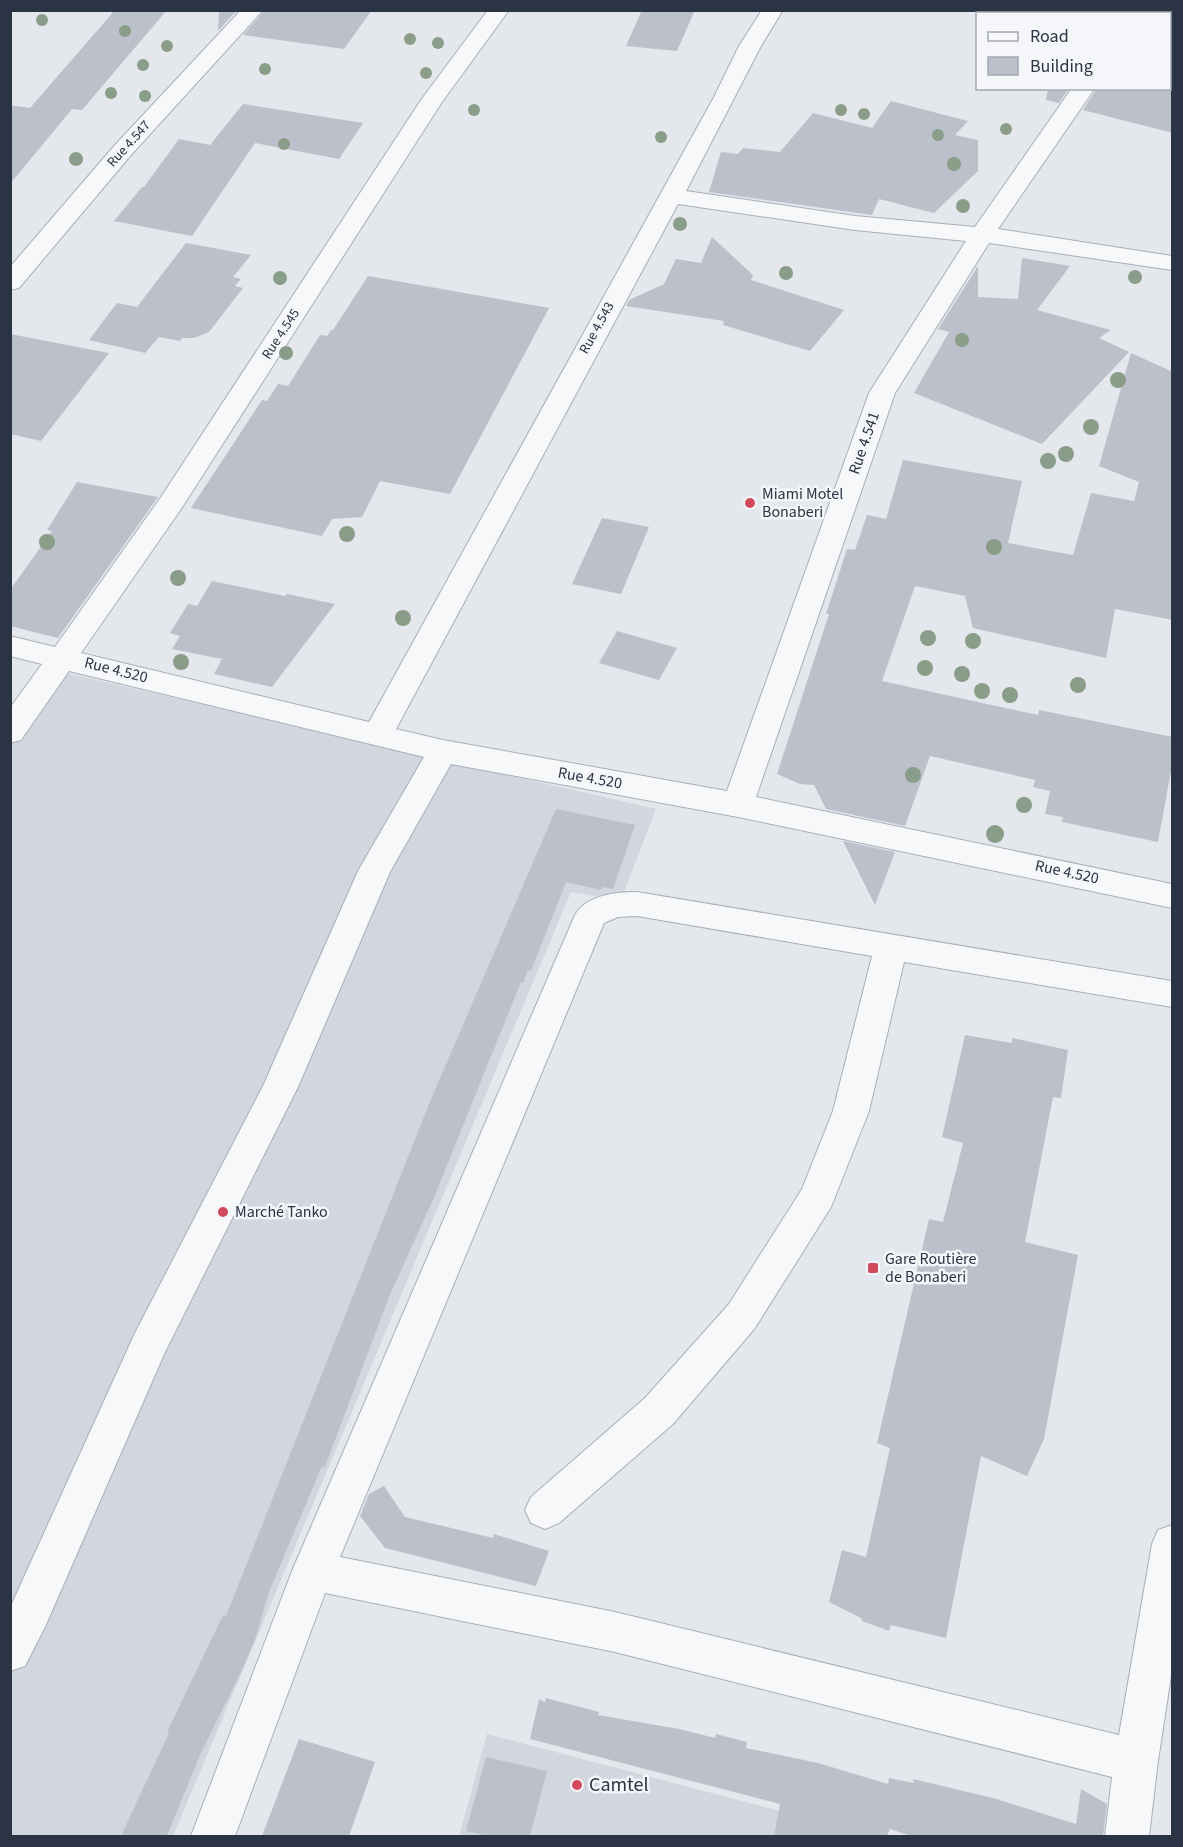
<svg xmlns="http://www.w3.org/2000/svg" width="1183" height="1847" font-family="'Source Sans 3',sans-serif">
  <rect width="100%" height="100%" fill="#e4e7ec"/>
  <path fill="#d2d6de" d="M57 671 656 809 621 900 571 892 173 1836H11V735Z
    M487 1734 875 1836H459Z"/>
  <path fill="#bbc0ca" d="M115 10H167L82 110 72 109 10 184V105L30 108Z
    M219 10H237L218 31Z
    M265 10H372L344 49 243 35Z
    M642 10H695L677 51 626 46Z
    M1048 88H1069L1059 103 1046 100Z
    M1097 88H1173V133L1083 110Z
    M891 101 968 121 955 135 978 140V171L934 213 879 199 872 215 709 192 721 152 738 154 743 148 780 152 813 113 872 128Z
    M243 104 363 123 339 159 255 143 192 236 114 221 142 187H144L179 139 210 145Z
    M712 237 753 275 751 280 844 310 810 351 723 325 724 321 626 306 629 300 664 284 676 259 701 263Z
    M186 243 251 255 233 277 241 279 235 286 243 288 209 332 194 338H182L180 341 159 337 145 353 89 340 117 303 137 307Z
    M1022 258 1070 266 1037 310 1111 330 1099 338 1129 352 1042 444 914 393 949 332 938 329 978 266V297L1018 299Z
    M368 276 549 308 450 494 380 481 362 517 332 519 322 536 191 508 262 400 267 401 278 384 288 386 320 335 327 336 331 330H333Z
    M10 334 109 353 41 441 10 434Z
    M1131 353 1173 372V620L1115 609 1106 658 973 628 965 596 915 586 882 681 1038 715 1039 710 1173 737V760L1158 842 1062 822 1063 817 1045 814 1050 791 1033 787 1035 780 930 756 905 826 826 809 814 785 800 784 777 774 829 614H826L847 549 855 550 867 515 886 519 903 460 1022 481 1008 543 1073 555 1091 493 1134 501 1139 482 1099 466Z
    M77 482 158 497 58 638 10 626V590L52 531 47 530Z
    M602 518 649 527 621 594 572 584Z
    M212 581 285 596 287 594 335 604 272 687 214 674 222 659 172 649 180 636 170 633 188 604 197 606Z
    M617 631 677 648 659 680 599 663Z
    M556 809 635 825 613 889 602 887 601 890 566 882 531 971 528 970 523 983 521 982 435 1195 389 1297 324 1469 322 1466 269 1592 256 1637 241 1672 200 1755 167 1836H121L169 1733 167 1732 223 1615 226 1616 429 1104Z
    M843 841 895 852 875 905Z
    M965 1035 1012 1043V1038L1068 1050 1061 1098 1053 1097 1025 1242 1078 1255 1044 1439 1027 1476 981 1456 946 1638 891 1625 889 1631 862 1621 861 1618 829 1602 842 1550 866 1557 890 1448 877 1443 929 1219 943 1222 963 1143 942 1137Z
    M384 1486 405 1517 493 1538 494 1534 549 1551 536 1586 385 1548 360 1516 369 1494Z
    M546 1698 599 1712 598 1715 679 1729 715 1738 716 1734 747 1742 746 1748 818 1763 888 1784 889 1778 914 1783 913 1779 993 1798 1076 1824 1081 1789 1107 1804 1103 1836H911L890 1829 887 1836H774L780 1804 530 1739 539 1699 545 1702Z
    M299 1739 375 1762 349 1836H262Z
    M486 1757 547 1771 530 1836H488L466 1831Z"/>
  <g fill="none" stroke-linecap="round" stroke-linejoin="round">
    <g stroke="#a9aeb7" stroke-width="2">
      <path id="minor" d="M241 10H263L131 155 19 288 10 290V267L115 145Z
        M488 10H509L442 102 181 509 81 653 369 722 714 97 739 46 762 10H783L761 46 686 191 855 216 975 227 1072 88H1095L998 229 1172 256V270L989 243 895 393 756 797 1172 884V908L738 817 451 764 390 872 298 1087 165 1352 45 1627 25 1666 10 1671V1608L135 1333 263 1086 358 871 424 757 69 671 21 740 10 743V708L42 664 10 656V636L55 647 161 497 421 100ZM678 204 855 230 966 241 869 393 727 791 443 740 396 729Z
        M1124 10H1146L1145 14H1123Z
        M1170 50 1172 51V65L1170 64Z
        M637 892 1172 981V1007L904 962 869 1111 831 1207 755 1328 673 1424 559 1523 545 1529 531 1523 525 1510 531 1497 645 1398 729 1304 802 1189 833 1111 872 956 637 916 618 917 604 923 340 1557 615 1612 1119 1735 1152 1544 1158 1530 1172 1525V1669L1158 1761 1149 1836H1105L1112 1777 615 1652 325 1593 235 1836H191L292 1571 575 915C586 895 616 892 637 892Z"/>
    </g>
    <use href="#minor" fill="#f7f8fa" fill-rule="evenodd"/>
  </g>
  <g fill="#899d89">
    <circle cx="42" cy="20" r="6"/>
    <circle cx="125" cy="31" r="6"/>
    <circle cx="410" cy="39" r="6"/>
    <circle cx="438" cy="43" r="6"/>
    <circle cx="167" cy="46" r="6"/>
    <circle cx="143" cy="65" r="6"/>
    <circle cx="265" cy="69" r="6"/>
    <circle cx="426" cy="73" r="6"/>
    <circle cx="111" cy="93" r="6"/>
    <circle cx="145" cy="96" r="6"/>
    <circle cx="474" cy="110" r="6"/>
    <circle cx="841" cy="110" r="6"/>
    <circle cx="864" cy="114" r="6"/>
    <circle cx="1006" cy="129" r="6"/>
    <circle cx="938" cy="135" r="6"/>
    <circle cx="661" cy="137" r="6"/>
    <circle cx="284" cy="144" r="6"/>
    <circle cx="76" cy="159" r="7"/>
    <circle cx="954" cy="164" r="7"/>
    <circle cx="963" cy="206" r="7"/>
    <circle cx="680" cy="224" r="7"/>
    <circle cx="786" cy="273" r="7"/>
    <circle cx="1135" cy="277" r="7"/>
    <circle cx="280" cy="278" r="7"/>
    <circle cx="962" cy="340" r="7"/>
    <circle cx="286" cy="353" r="7"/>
    <circle cx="1118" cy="380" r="8"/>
    <circle cx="1091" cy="427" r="8"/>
    <circle cx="1066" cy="454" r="8"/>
    <circle cx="1048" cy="461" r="8"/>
    <circle cx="347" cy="534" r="8"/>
    <circle cx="47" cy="542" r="8"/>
    <circle cx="994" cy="547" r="8"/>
    <circle cx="178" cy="578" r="8"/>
    <circle cx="403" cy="618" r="8"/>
    <circle cx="928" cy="638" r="8"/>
    <circle cx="973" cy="641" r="8"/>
    <circle cx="181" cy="662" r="8"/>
    <circle cx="925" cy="668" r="8"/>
    <circle cx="962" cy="674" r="8"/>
    <circle cx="1078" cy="685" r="8"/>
    <circle cx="982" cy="691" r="8"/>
    <circle cx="1010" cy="695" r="8"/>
    <circle cx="913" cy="775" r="8"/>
    <circle cx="1024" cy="805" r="8"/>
    <circle cx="995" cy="834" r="9"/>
  </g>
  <g fill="#d1495b" stroke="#f4f6f9" stroke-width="2">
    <circle cx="750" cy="503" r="6"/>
    <circle cx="223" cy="1212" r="6"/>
    <rect x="867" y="1262" width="12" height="12" rx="3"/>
    <circle cx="577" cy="1785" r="6"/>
  </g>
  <g text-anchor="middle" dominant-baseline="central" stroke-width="5" stroke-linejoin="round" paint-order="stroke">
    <g font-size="14" fill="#2b3445" stroke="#f4f6f9">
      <text transform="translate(129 144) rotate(-48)">Rue 4.547</text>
      <text transform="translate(597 328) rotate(-61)">Rue 4.543</text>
      <text transform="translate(281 334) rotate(-57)">Rue 4.545</text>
    </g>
    <g font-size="16" fill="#2b3445" stroke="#f4f6f9">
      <text transform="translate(864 443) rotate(-71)">Rue 4.541</text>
      <text transform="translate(116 670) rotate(14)">Rue 4.520</text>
      <text transform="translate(590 778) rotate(10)">Rue 4.520</text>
      <text transform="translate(1067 872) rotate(12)">Rue 4.520</text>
    </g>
    <g font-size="16" fill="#2b3445" stroke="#f4f6f9" text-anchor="start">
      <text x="762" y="494">Miami Motel<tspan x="762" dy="18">Bonaberi</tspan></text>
      <text x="235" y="1212">Marché Tanko</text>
      <text x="885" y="1259">Gare Routière<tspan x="885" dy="18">de Bonaberi</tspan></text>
    </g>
    <g font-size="20" fill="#2b3445" stroke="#f4f6f9" text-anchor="start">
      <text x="589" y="1785">Camtel</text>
    </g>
  </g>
  <rect width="1183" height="1847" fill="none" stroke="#2b3445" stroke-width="24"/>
  <rect x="976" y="12" width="195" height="78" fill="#f4f6f9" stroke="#a4a8b1" stroke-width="1.5"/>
  <rect x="988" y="32" width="30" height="9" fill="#f7f8fa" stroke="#a4a8b1" stroke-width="1.5"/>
  <text x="1030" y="42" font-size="18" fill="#2b3445">Road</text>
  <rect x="988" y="57" width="30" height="18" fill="#bbc0ca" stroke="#a4a8b1" stroke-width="1.5"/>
  <text x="1030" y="72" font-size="18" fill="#2b3445">Building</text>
</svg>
